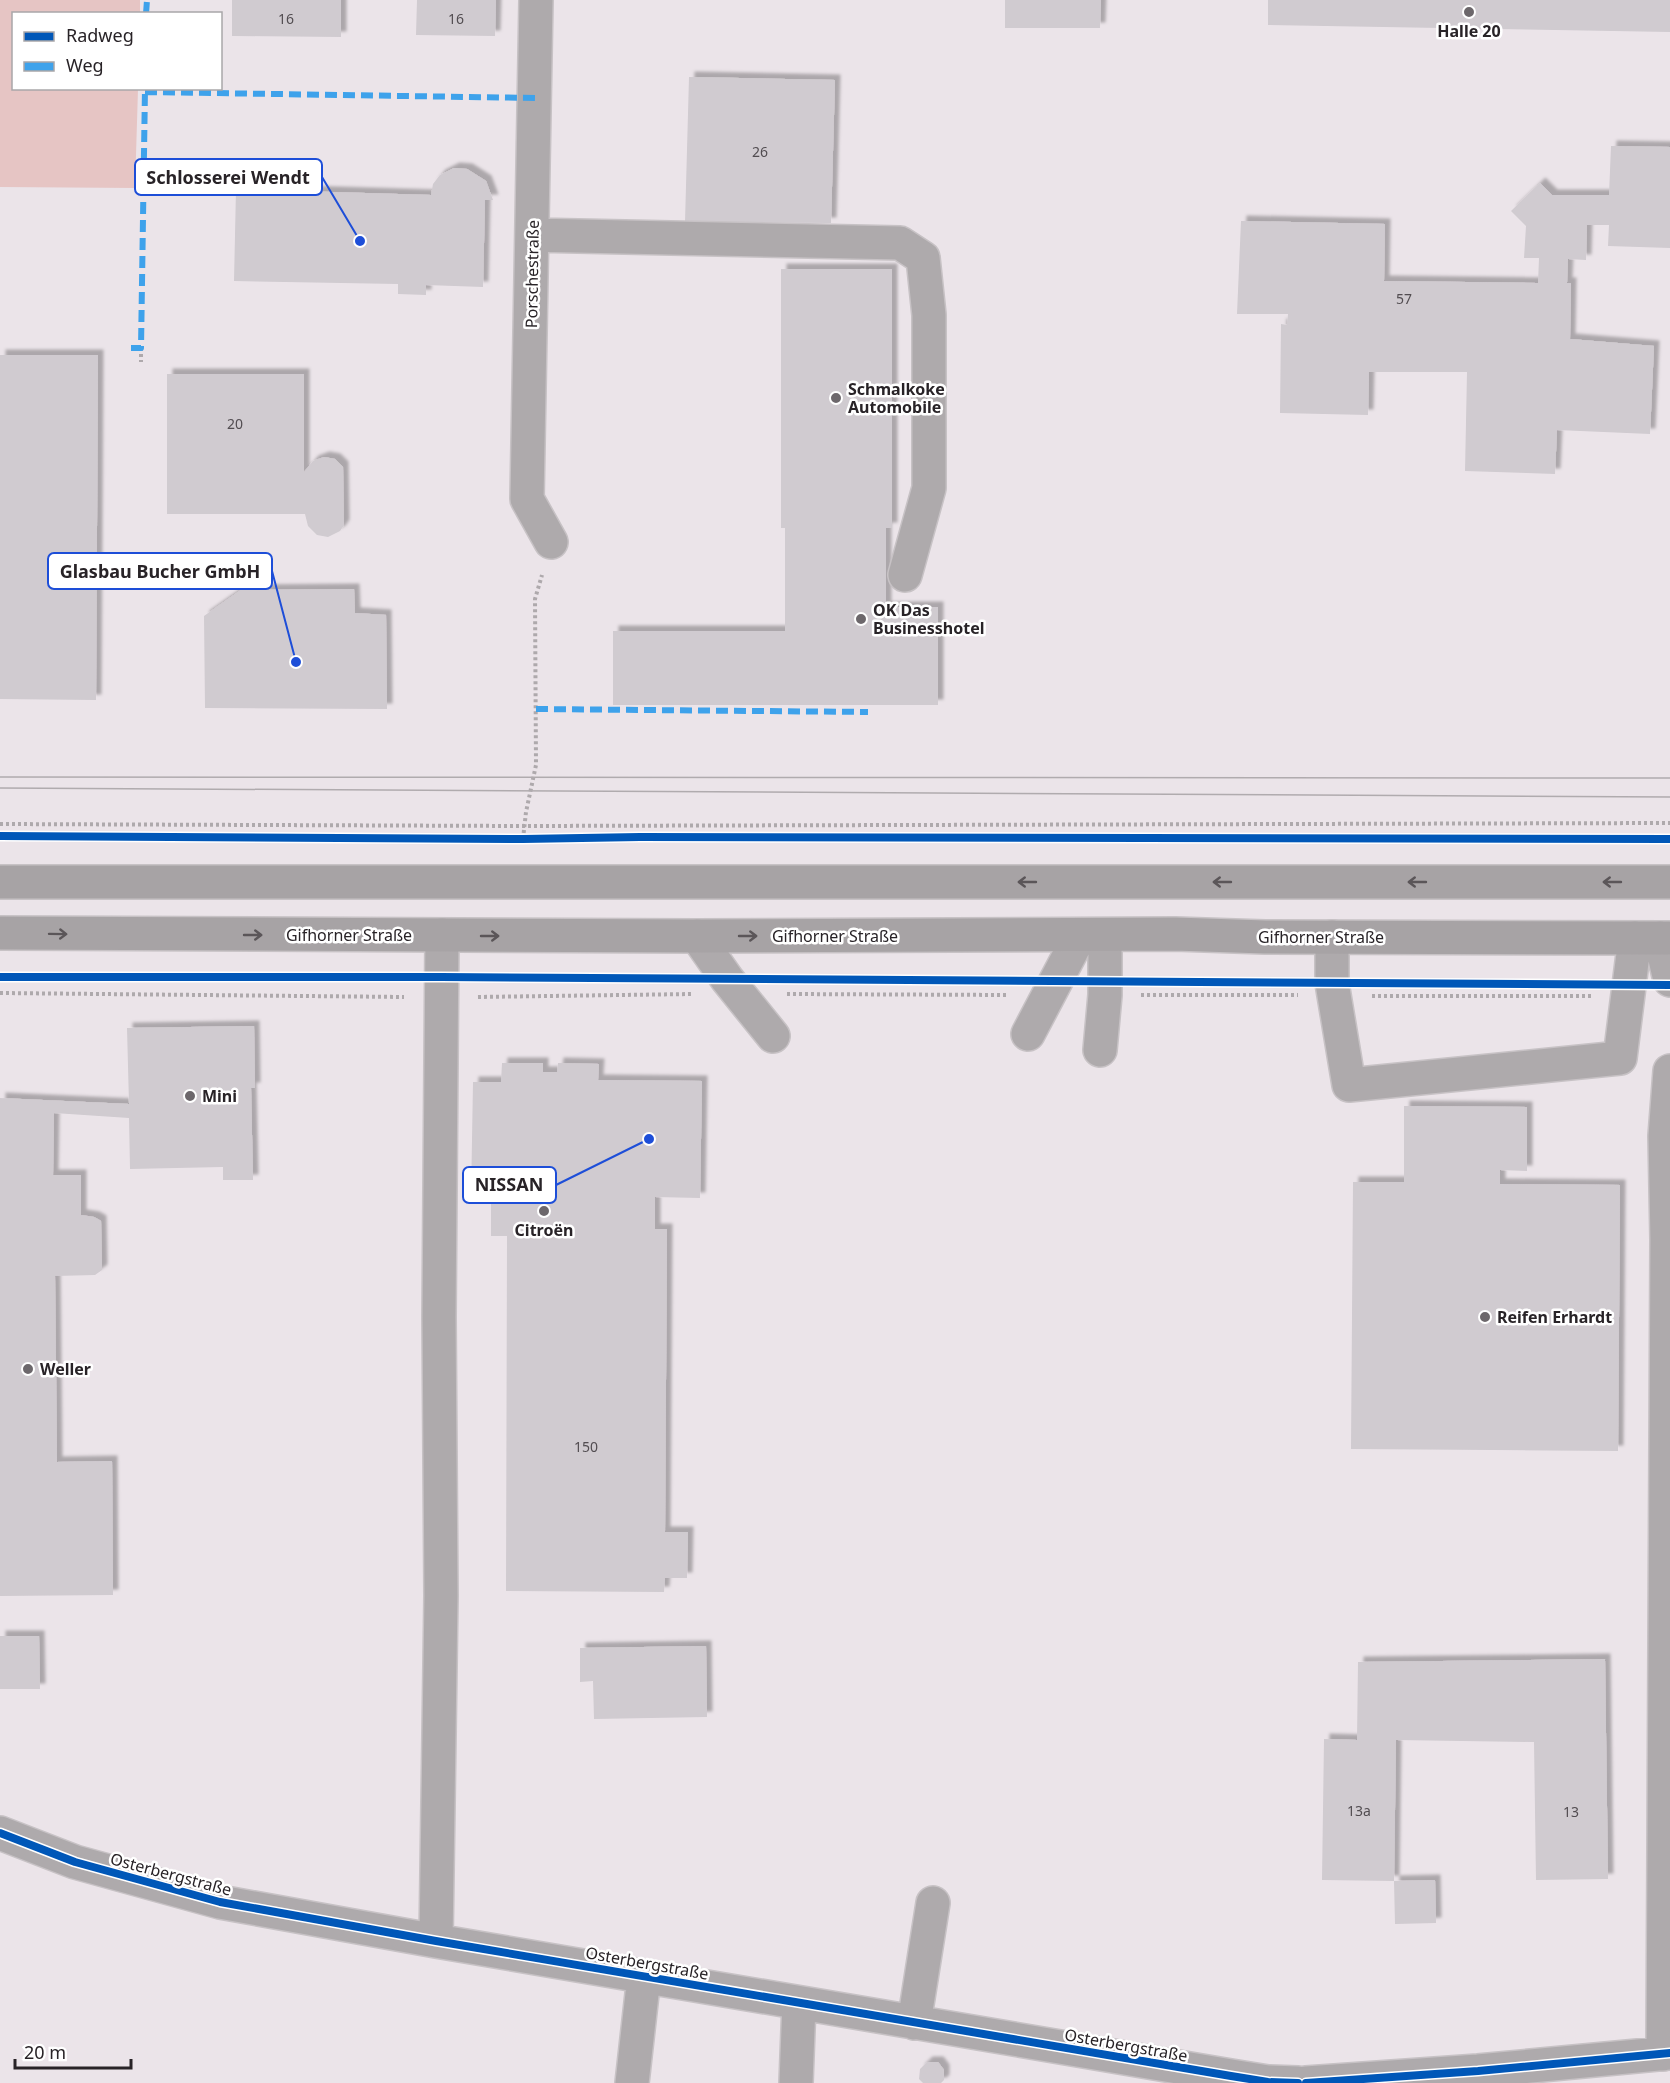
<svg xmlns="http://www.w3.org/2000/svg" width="1670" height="2083" font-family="'Noto Sans',sans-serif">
  <defs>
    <filter id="shadow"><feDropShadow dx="5.5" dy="-5.5" stdDeviation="1.5" flood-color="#0004"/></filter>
  </defs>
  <rect width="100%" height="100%" fill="#ebe4e9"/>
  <path fill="#e6c5c4" d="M0 0H140V13L14 14V88L138 89 135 188 0 187Z"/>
  <path fill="#d0cbd0" filter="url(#shadow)" d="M232 0H341V37L232 36Z
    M417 0H496L495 36 416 35Z
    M1005 0H1101L1100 28H1005Z
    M1268 0H1670V32L1268 25Z
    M689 77 835 80 831 223 685 222Z
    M1611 146 1670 147V248L1608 246 1609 225H1587L1586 260 1568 259 1567 283H1571L1570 339 1654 346 1650 434 1557 430 1555 474 1465 471 1467 372H1369L1368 415 1280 413 1281 324 1287 325 1288 314H1237L1241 221 1385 224 1384 281 1538 283 1539 258H1524L1526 226 1511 211 1540 183 1552 195H1609Z
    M454 168 467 169 486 181 493 200H485L483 287 426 285V295L398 294V284L234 281 236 189 431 195 433 184 440 175Z
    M781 269H892V528H886V607H938V705H613V631H785V528H781Z
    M0 355H98L96 700 0 699Z
    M167 374H304V472L313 461 324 457 335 459 343 467 344 525 340 531 328 537 317 535 308 526 305 514H167Z
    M354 589 355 613 386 615 387 709 205 708 204 616 241 590Z
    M254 1026 255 1088H251L253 1180H223V1167L130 1169 129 1118 54 1113 53 1175H81V1215L94 1217 101 1221 102 1270 95 1275 55 1276 57 1462 112 1461 113 1595 0 1596V1098L129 1104 127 1028Z
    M502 1063H543V1072H557L558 1063 599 1064 598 1080 702 1081 700 1198 655 1197V1229H667L665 1532H688L687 1578H665L664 1592 506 1591 507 1236H491V1197H471L473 1082H501Z
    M1404 1106 1527 1107V1171L1500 1170V1184L1620 1185 1618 1451 1351 1449 1353 1182H1404Z
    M0 1636H39L40 1689H0Z
    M706 1646 707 1717 594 1719 593 1681 580 1682V1648Z
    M1605 1659 1608 1879 1536 1880 1534 1742 1396 1740 1394 1881 1322 1880 1324 1739 1357 1740 1358 1662Z
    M1435 1880 1436 1923 1395 1924 1394 1881Z
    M927 2062H938L944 2070V2080L941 2083H923L919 2079 920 2069Z"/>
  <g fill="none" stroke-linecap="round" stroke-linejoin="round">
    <g stroke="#c7c2c5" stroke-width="36">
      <path id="minor" d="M536 0 527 499 551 542
        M532 235 900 243 923 258 929 315V488L905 575
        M697 936 727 979 773 1036
        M1332 937V983L1349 1085 1620 1058 1635 938
        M1660 938 1670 980
        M1028 1034 1080 935
        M1100 1050 1105 995V935
        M0 1833 75 1862 220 1902 436 1941 1231 2076 1268 2082 1298 2083
        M436 1941 441 1596 439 1317 442 935
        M914 2023 933 1903
        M1663 2054 1667 1240 1665 1136 1670 1071
        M632 2083 644 1976
        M796 2083 799 2003
        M1306 2083 1478 2071 1670 2053"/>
    </g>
    <g stroke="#c7c2c5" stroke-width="36">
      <path id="major" d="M0 882H1670
        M0 933 697 936 1175 934 1265 937 1670 938"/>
    </g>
    <path stroke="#aea9ac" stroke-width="4" stroke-dasharray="3 3" stroke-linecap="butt" d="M141 348V362
      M0 824 524 826 1670 823
      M523 839 526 812 536 765 535 599 542 575
      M0 993 404 997
      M787 994 1007 995
      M1141 995H1298
      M1372 996H1592
      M478 997 692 994"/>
    <use href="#minor" stroke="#aeaaac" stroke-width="33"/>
    <use href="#major" stroke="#a7a3a5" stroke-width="33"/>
    <path stroke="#b0abae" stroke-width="1.5" d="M0 777 1670 778
      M0 788 1670 797"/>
    <path stroke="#3ea2eb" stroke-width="6" stroke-dasharray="12 6" stroke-linecap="butt" d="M146 14 147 0
      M145 92 535 98
      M131 348H141L145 88
      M536 709 868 712"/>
    <g stroke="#fff" stroke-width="11">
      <path id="cycleway" d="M0 836 523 839 640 837 1670 839
        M0 977H441L1670 985
        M0 1833 75 1862 220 1902 436 1941 1231 2076 1268 2082 1298 2083
        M1306 2083 1478 2071 1670 2053"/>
    </g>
    <use href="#cycleway" stroke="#0057b8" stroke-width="8"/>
  </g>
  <defs><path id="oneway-shaft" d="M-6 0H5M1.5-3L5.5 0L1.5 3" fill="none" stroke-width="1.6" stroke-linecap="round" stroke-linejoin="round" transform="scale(1.5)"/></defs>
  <g stroke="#5b5659">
    <use href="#oneway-shaft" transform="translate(1027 882) rotate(-180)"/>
    <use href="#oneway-shaft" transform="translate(1222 882) rotate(180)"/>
    <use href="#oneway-shaft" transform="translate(1417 882) rotate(-180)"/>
    <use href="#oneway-shaft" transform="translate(1612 882) rotate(180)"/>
    <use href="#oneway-shaft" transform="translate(58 934) rotate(1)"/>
    <use href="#oneway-shaft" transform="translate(253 935)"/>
    <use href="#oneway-shaft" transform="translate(490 936)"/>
    <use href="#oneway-shaft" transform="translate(748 936)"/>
  </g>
  <g fill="#6c676b" stroke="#fff" stroke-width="2">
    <circle cx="1469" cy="12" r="6"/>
    <circle cx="836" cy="398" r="6"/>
    <circle cx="861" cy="619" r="6"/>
    <circle cx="190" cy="1096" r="6"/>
    <circle cx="544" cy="1211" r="6"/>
    <circle cx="1485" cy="1317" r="6"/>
    <circle cx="28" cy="1369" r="6"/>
  </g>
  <g text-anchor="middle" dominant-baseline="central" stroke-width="5" stroke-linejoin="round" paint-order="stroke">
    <g font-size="14" fill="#524d51">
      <text x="286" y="18">16</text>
      <text x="456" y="18">16</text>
      <text x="760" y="151">26</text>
      <text x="1404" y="298">57</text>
      <text x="235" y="423">20</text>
      <text x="586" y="1446">150</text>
      <text x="1359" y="1810">13a</text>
      <text x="1571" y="1811">13</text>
    </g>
    <g font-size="16" font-weight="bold" fill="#282327" stroke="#fff" text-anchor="start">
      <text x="1469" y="31" text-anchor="middle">Halle 20</text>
      <text x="848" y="389">Schmalkoke<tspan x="848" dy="18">Automobile</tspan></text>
      <text x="873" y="610">OK Das<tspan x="873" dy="18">Businesshotel</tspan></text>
      <text x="202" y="1096">Mini</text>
      <text x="544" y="1230" text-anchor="middle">Citroën</text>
      <text x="1497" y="1317">Reifen Erhardt</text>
      <text x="40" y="1369">Weller</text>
    </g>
    <g font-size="16" fill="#282327" stroke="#fff">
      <text transform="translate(532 274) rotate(-89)">Porschestraße</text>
      <text x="349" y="935">Gifhorner Straße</text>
      <text x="835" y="936">Gifhorner Straße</text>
      <text x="1321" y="937">Gifhorner Straße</text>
      <text transform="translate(171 1874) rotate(15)">Osterbergstraße</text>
      <text transform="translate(647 1963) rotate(10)">Osterbergstraße</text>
      <text transform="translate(1126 2045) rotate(10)">Osterbergstraße</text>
    </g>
  </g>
  <path fill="none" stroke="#1d4ed8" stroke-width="2" d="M360 241L322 177M296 662L272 571M649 1139L556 1185"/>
  <g fill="#1d4ed8" stroke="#fff" stroke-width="2">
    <circle cx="360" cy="241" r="6"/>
    <circle cx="296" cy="662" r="6"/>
    <circle cx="649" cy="1139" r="6"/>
  </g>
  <g fill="#fff" stroke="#1d4ed8" stroke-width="2">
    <rect x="135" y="159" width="187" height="36" rx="6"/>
    <rect x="48" y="553" width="224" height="36" rx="6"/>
    <rect x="463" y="1167" width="93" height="36" rx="6"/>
  </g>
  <g font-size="18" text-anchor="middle" font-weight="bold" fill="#282327">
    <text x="228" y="184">Schlosserei Wendt</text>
    <text x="160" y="578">Glasbau Bucher GmbH</text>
    <text x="509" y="1191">NISSAN</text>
  </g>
  <rect x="12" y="12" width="210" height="78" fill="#ffffff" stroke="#a9a7a9" stroke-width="1.5"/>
  <rect x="24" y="32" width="30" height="9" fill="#0057b8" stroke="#a9a7a9" stroke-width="1.5"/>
  <text x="66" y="42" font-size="18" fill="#282327">Radweg</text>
  <rect x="24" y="62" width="30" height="9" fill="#3ea2eb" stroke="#a9a7a9" stroke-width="1.5"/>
  <text x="66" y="72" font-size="18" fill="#282327">Weg</text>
  <path d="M15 2059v9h116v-9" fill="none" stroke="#282327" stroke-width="3"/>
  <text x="24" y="2059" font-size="18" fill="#282327" stroke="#ffffff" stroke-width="4.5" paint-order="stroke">20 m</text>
</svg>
